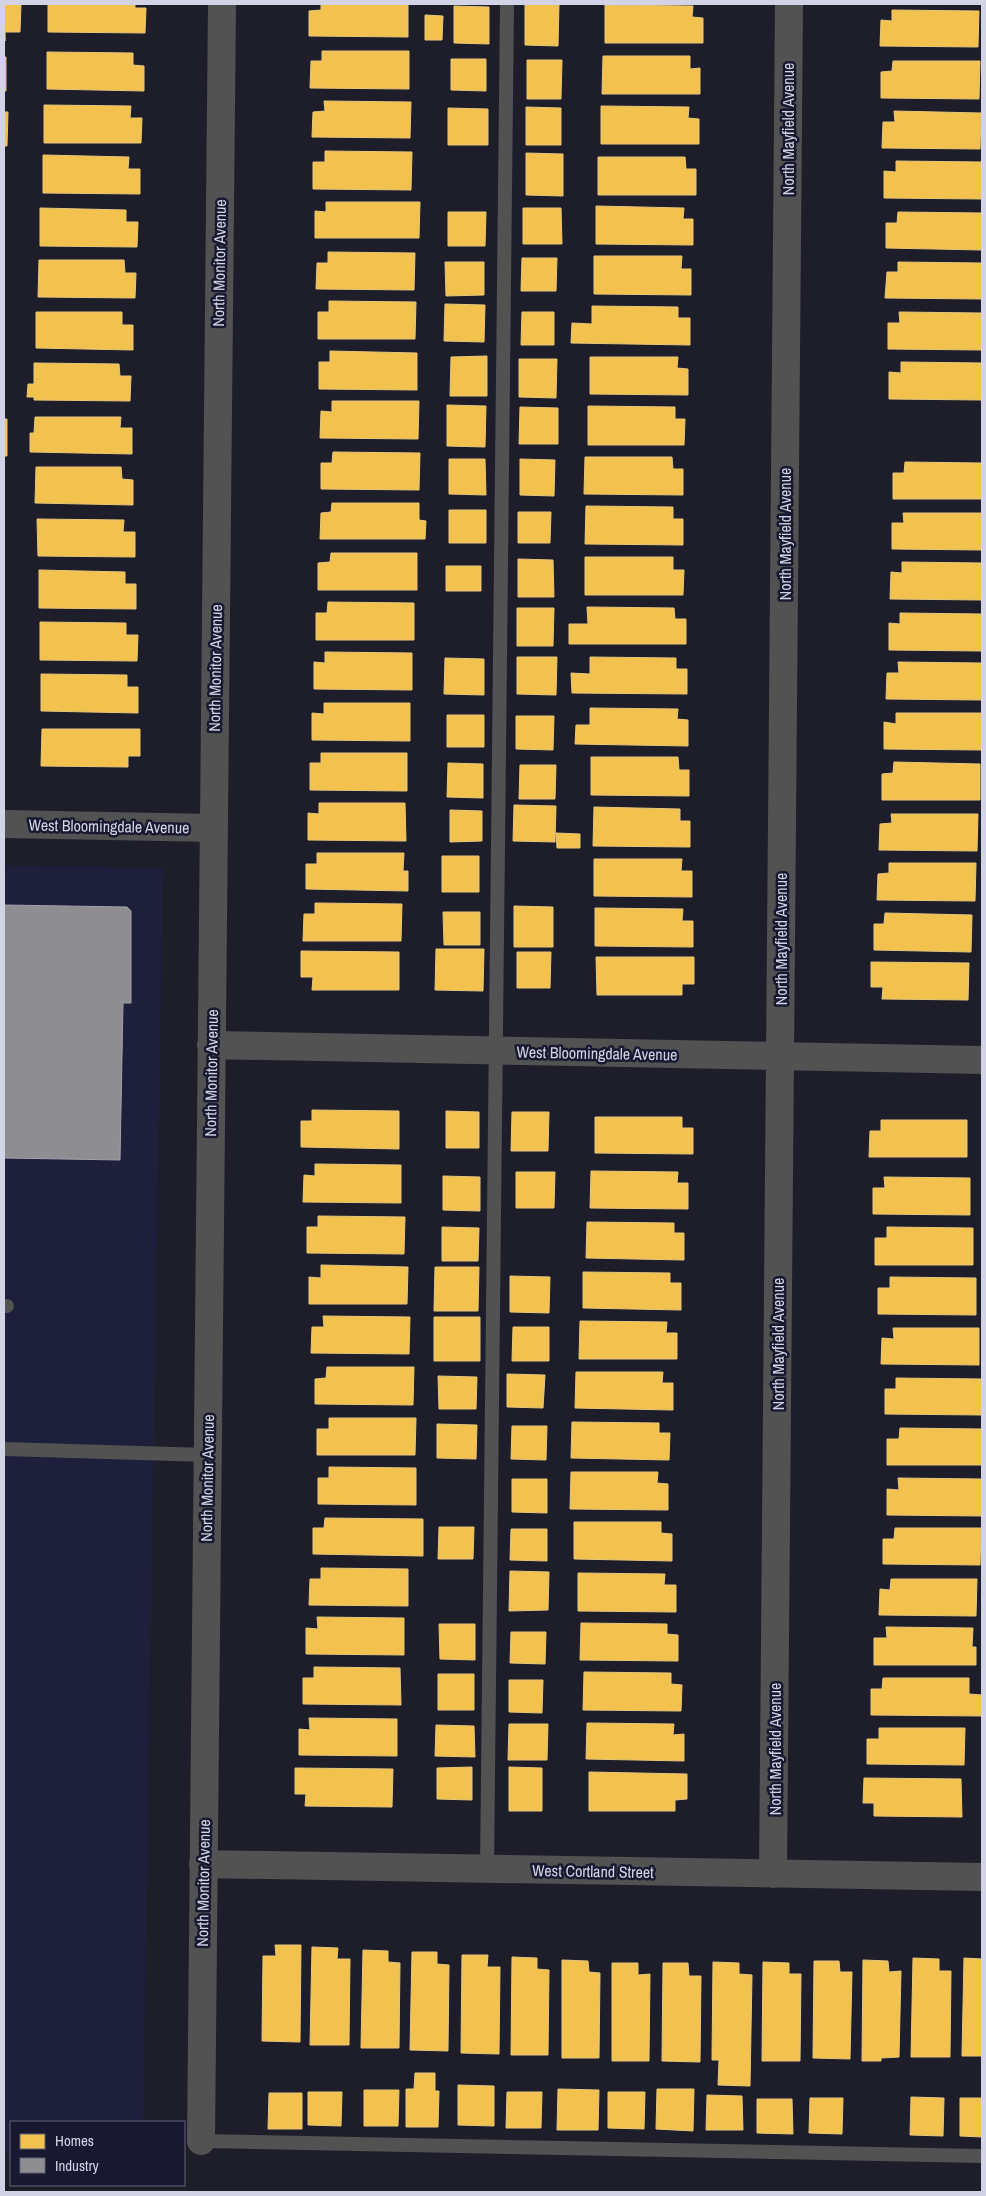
<svg xmlns="http://www.w3.org/2000/svg" width="986" height="2196" font-family="'Archivo Narrow',sans-serif">
  <rect width="100%" height="100%" fill="#1e1e2b"/>
  <path fill="#1d1f3b" d="M4 865 163 868 143 2122H11V2154H4Z"/>
  <path fill="#f2c14e" stroke="#e8c77b" d="M4 4H21L20 32H5V41Z
    M48 4H135V8H146L145 33 48 32Z
    M321 4H408V37L309 36V11L321 10Z
    M525 4H559L558 46 525 45Z
    M605 5 693 6 692 17 703 18V43H605Z
    M454 6 489 7V44L454 43Z
    M892 10 979 11 978 47 880 46 881 20 892 21Z
    M425 15 443 16 442 40H425Z
    M322 51H409V89L310 88 311 61H322Z
    M47 52 133 53V65L144 66V91L47 89Z
    M603 56H690V69L700 68V94H602Z
    M4 57H6V91H4Z
    M451 59H486V91L451 90Z
    M527 60H562L561 99H527Z
    M893 61H980L979 99 881 98V72L892 71Z
    M324 101 411 102 410 138 312 137 313 112 325 111Z
    M44 105 131 106 130 118H142L141 143H44Z
    M601 106 689 107 688 118 699 119V144H601Z
    M526 107 561 108V145H526Z
    M448 108 488 109V145H448Z
    M894 111 981 113 980 149 882 148 883 122H895Z
    M4 112H8L7 146H4Z
    M325 151 412 152 411 190 313 189V162H325Z
    M526 153 563 154V196L526 195Z
    M43 155 129 157 128 169H140V194L43 193Z
    M598 157H685L686 169H696V195H598Z
    M896 161 982 162V199L884 198V171L896 172Z
    M326 202H420L419 238H315V211L326 212Z
    M596 206 684 208 683 219H693V245L596 244Z
    M40 208 126 210V222H138L137 247 40 246Z
    M523 208H561L562 244H523Z
    M448 212H486L485 246H448Z
    M898 212 982 213V250L886 248V223H897Z
    M328 252 415 253 414 290 316 289 317 263H328Z
    M594 256H682L681 269H691V295L594 294Z
    M522 258H557L556 291H521Z
    M39 260H124L125 273H136L135 298 38 297Z
    M445 262H484V295L446 296Z
    M898 262 982 263V299L885 298 887 272H898Z
    M329 301 416 302 415 339H318V312H329Z
    M445 304 485 305 484 342 444 341Z
    M592 306 678 307V318H690V345L571 343 572 323 592 324Z
    M36 312H122V325H133V350L36 348Z
    M522 312H554V345H521Z
    M899 312 982 313V350L888 349V323H900Z
    M330 351 417 353V390L319 389V362H330Z
    M487 356V396H450L451 357Z
    M590 357H678L677 368 688 369V395L590 394Z
    M519 359H557L556 398 519 397Z
    M901 362 982 363V400L889 399V372L901 373Z
    M34 363 119 364 120 376H131L130 401 34 400V397H27L28 384H34Z
    M332 401H419L418 439 320 438 321 411 332 412Z
    M447 405 486 406 485 447 447 446Z
    M588 406 675 407V419H685L684 445H588Z
    M520 407 558 408V444H519Z
    M35 417H121L120 428H132V454L30 452V433H34Z
    M4 419H7V456H4Z
    M333 452 420 453 419 490 321 489V463H332Z
    M585 457H672L673 469H683V495L584 494Z
    M449 459H485L486 495 449 494Z
    M520 459 555 460 554 496 520 495Z
    M905 462 982 463V499H893V473H904Z
    M36 467H121L122 479 133 480V505L35 503Z
    M332 503H419V520L426 521 425 539H320L321 513 331 512Z
    M586 506 673 507V519H683V545L585 544Z
    M449 510H486V543H449Z
    M518 512H551L550 543H518Z
    M903 513H982V550L892 549V523H904Z
    M37 519 124 520 123 532H135V557L38 556Z
    M331 553H417V590H318V563L330 562Z
    M585 557H673V570H684L683 595H585Z
    M518 559 553 560 554 597H518Z
    M902 562 982 563V600L890 599 891 572 902 573Z
    M446 566H481V591H446Z
    M39 570 125 572V584H136V609L39 608Z
    M328 602 414 603V640H316V613H327Z
    M587 607 674 608 675 619H686V644H569V624H588Z
    M517 608H554L553 646H517Z
    M900 613 982 614V651L889 650V623L900 624Z
    M40 622 126 623V635H138L137 661 40 660Z
    M325 652 412 653V690L314 689V662L325 663Z
    M517 657H557L556 695 517 694Z
    M590 657 676 658V669H687V694L572 693 571 673 590 674Z
    M445 658 484 659V695L444 694Z
    M898 662 982 663V700L886 699 887 673H899Z
    M41 674 127 675V687H138V713L41 711Z
    M324 703H410V741L312 740V713L324 714Z
    M590 708 678 709 677 719 688 720V746L575 744 576 725H590Z
    M896 713H982V750L884 749V722L896 724Z
    M447 715H484V747H447Z
    M516 716H554L553 750 516 749Z
    M42 729H140V756H128V767L41 766Z
    M321 753H407V791L310 790V763H321Z
    M591 757H678L679 770H689V796L591 795Z
    M894 762 980 764V800H882V774L893 773Z
    M448 763 483 764V798L447 797Z
    M520 765H556L555 799H519Z
    M319 803H405L406 841 308 840V813L319 814Z
    M514 805 556 806 555 842 513 841Z
    M594 807 680 809V821H690V847L593 846Z
    M450 810 482 811V841L450 842Z
    M891 814H978L977 851 879 850 880 824 892 823Z
    M556 833 580 834V848H557Z
    M317 853H404L403 871H408V891L306 889V864H317Z
    M442 856H479V892H442Z
    M594 859H682L681 871H692V897L594 896Z
    M889 863H976L975 901 877 900 878 874 889 873Z
    M315 903 402 904 401 941H303L304 914H315Z
    M514 906 553 907V947H514Z
    M595 908 683 909 682 921H693V947L595 946Z
    M443 912H480V945H444Z
    M885 913 972 915 971 952 874 950V924H884Z
    M436 949H484L483 991 435 990Z
    M301 951 399 952V990H312L313 977H301Z
    M517 952H551L550 988H517Z
    M596 957H694V984H682V995H597Z
    M871 962 969 963 968 1000 882 999 883 987H871Z
    M312 1110 399 1111V1149L301 1147V1121H312Z
    M446 1111 479 1112V1148H446Z
    M512 1112H549L548 1151H511Z
    M595 1117H682V1128H693V1154L595 1153Z
    M881 1120H967V1157H869L870 1131H881Z
    M315 1164 401 1165V1203L303 1202 304 1175 315 1176Z
    M591 1171 678 1172 677 1183H688V1209L590 1208Z
    M516 1172H555L554 1208H516Z
    M443 1176 480 1177V1211L443 1210Z
    M884 1177 970 1178V1215L873 1214V1188H885Z
    M318 1216 405 1217 404 1254 307 1253V1227H318Z
    M587 1222 674 1223V1233H684V1260L586 1258Z
    M442 1227 479 1228 478 1261H442Z
    M887 1227 973 1228V1265H875V1238H887Z
    M321 1265 408 1267 407 1304H309V1277L321 1278Z
    M435 1267H479L478 1311H434Z
    M583 1272 670 1273V1283H681V1310L583 1308Z
    M510 1276 550 1277 549 1313 510 1312Z
    M890 1277 976 1278V1315L878 1314V1288H890Z
    M323 1316 410 1317 409 1354 311 1353 312 1327H324Z
    M434 1317H480V1361H434Z
    M580 1321 667 1322 666 1333H677V1359H579Z
    M513 1327H549V1361H512Z
    M893 1328H979V1365L881 1364 882 1338 894 1339Z
    M327 1367H414L413 1405 315 1404V1379L326 1378Z
    M576 1372H663L662 1383H673V1410L575 1408Z
    M507 1374 545 1375 543 1408 507 1407Z
    M438 1376 477 1377 476 1409H439Z
    M896 1378 982 1379V1415L885 1414V1389H896Z
    M329 1418H416L415 1455H317V1429H329Z
    M572 1422 659 1423V1433H670L669 1460 571 1458Z
    M437 1424 477 1425 476 1459 437 1458Z
    M512 1426H547L546 1460 511 1459Z
    M900 1428 982 1429V1465H887V1439H899Z
    M329 1467 416 1468V1505L318 1504V1478H329Z
    M571 1472H658L657 1483 668 1484V1510L570 1509Z
    M898 1478 982 1479V1516L887 1515V1489L899 1490Z
    M512 1479H547V1513L512 1512Z
    M325 1518 423 1519V1556L313 1554V1528H324Z
    M574 1522H661V1533L672 1534V1561L574 1559Z
    M439 1527H474L473 1559H438Z
    M895 1528H981L980 1565 883 1564V1539H894Z
    M511 1529H547V1561L510 1560Z
    M321 1568 408 1569V1606L309 1605 310 1579H321Z
    M510 1571 549 1572 548 1610 509 1611Z
    M578 1573 665 1574 664 1585H676V1612L578 1611Z
    M891 1579H977L976 1616 879 1615 880 1589 890 1590Z
    M317 1617 404 1618V1655L306 1654V1628L318 1629Z
    M581 1623 667 1624V1634L678 1635V1661L580 1660Z
    M439 1624H475V1660L440 1659Z
    M886 1627 973 1628 972 1647H976V1665H874V1638H887Z
    M511 1632H546L545 1664 510 1663Z
    M314 1667 400 1668 401 1705 303 1704V1678H314Z
    M584 1672 671 1673V1684L682 1685 681 1711 583 1710Z
    M438 1674H474V1710H438Z
    M883 1678H969V1694L982 1695V1716L871 1715V1689H882Z
    M509 1680H543L542 1713 509 1712Z
    M309 1718 397 1719V1756L299 1755V1729L310 1730Z
    M587 1723 674 1724 673 1735 684 1734V1761L586 1759Z
    M509 1724H548L547 1760H508Z
    M436 1725 474 1726 475 1757 435 1756Z
    M879 1728H965L964 1765 867 1764V1739H879Z
    M472 1767V1800L437 1799V1768Z
    M509 1767 542 1768V1811H509Z
    M295 1768 393 1769 392 1807 305 1806 306 1794H295Z
    M589 1772 687 1774V1799L675 1800V1811H589Z
    M864 1778 961 1779 962 1817 874 1816V1803H863Z
    M275 1945H301L300 2042 262 2041 263 1956H276Z
    M312 1947 338 1948 337 1959H350L349 2045H310Z
    M363 1950 388 1951V1962L400 1963 399 2048H361Z
    M412 1952H437V1964L449 1965 448 2051 410 2050Z
    M462 1955H488L487 1967H500L499 2054 461 2053Z
    M512 1957 537 1958V1969L549 1970 548 2055H511Z
    M913 1958 939 1959V1971H951L950 2057H911Z
    M964 1958 982 1959V2056H962Z
    M562 1960 588 1961 589 1972 600 1973 599 2058H562Z
    M863 1960 888 1961 889 1972 901 1971 899 2057 881 2058V2061H862Z
    M814 1961H839L840 1972H852L850 2059 813 2058Z
    M713 1962 739 1963V1974L752 1975 750 2086 718 2085 719 2060H712Z
    M763 1962 789 1963V1974H801L800 2061H762Z
    M612 1963H638V1975L650 1974 649 2061H612Z
    M663 1963H688L689 1976H701L700 2062 662 2061Z
    M415 2073H435V2091H439L438 2127H406V2089H414Z
    M458 2085 494 2086V2126L458 2125Z
    M558 2089 599 2090 598 2130H557Z
    M657 2089H694L693 2131 656 2129Z
    M364 2090H399L398 2126H364Z
    M308 2092H342L341 2126 308 2125Z
    M507 2092H542L541 2128H506Z
    M608 2092H645L644 2129 608 2128Z
    M269 2093H302V2129H268Z
    M707 2095 742 2096 743 2130H706Z
    M911 2097 944 2098 943 2136 910 2135Z
    M810 2098H843L842 2134 809 2133Z
    M960 2098H982V2137L960 2136Z
    M757 2099H792L793 2134 757 2133Z"/>
  <path fill="#8d8d92" stroke="#a2a2ab" d="M4 905 127 907 131 911V1003H123L120 1160 4 1158Z"/>
  <g fill="none" stroke-linecap="round" stroke-linejoin="round">
    <path stroke="#515251" stroke-width="14" d="M4 1306H7
      M4 1449 208 1455
      M487 1869 507 4
      M201 2141 982 2156"/>
    <path stroke="#515251" stroke-width="28" d="M4 824 214 828
      M211 1045 982 1060
      M203 1864 982 1877
      M773 1874 789 4
      M201 2141 222 4"/>
  </g>
  <g text-anchor="middle" dominant-baseline="central" stroke-width="5" stroke-linejoin="round" paint-order="stroke">
    <g font-size="16" fill="#d2d4e5" stroke="#181931">
      <text transform="translate(788 129) rotate(-90)">North Mayfield Avenue</text>
      <text transform="translate(219 263) rotate(-89)">North Monitor Avenue</text>
      <text transform="translate(785 534) rotate(-90)">North Mayfield Avenue</text>
      <text transform="translate(215 668) rotate(-89)">North Monitor Avenue</text>
      <text transform="translate(109 826) rotate(1)">West Bloomingdale Avenue</text>
      <text transform="translate(781 939) rotate(-90)">North Mayfield Avenue</text>
      <text transform="translate(597 1053) rotate(1)">West Bloomingdale Avenue</text>
      <text transform="translate(211 1073) rotate(-89)">North Monitor Avenue</text>
      <text transform="translate(778 1344) rotate(-90)">North Mayfield Avenue</text>
      <text transform="translate(207 1478) rotate(-89)">North Monitor Avenue</text>
      <text transform="translate(775 1749) rotate(-90)">North Mayfield Avenue</text>
      <text transform="translate(593 1871) rotate(1)">West Cortland Street</text>
      <text transform="translate(203 1883) rotate(-89)">North Monitor Avenue</text>
    </g>
  </g>
  <rect width="986" height="2196" fill="none" stroke="#d2d4e5" stroke-width="10"/>
  <rect x="10" y="2121" width="175" height="65" fill="#181931" stroke="#626479"/>
  <rect x="20" y="2134" width="25" height="15" fill="#f2c14e" stroke="#626479"/>
  <text x="55" y="2146" font-size="15" fill="#d2d4e5">Homes</text>
  <rect x="20" y="2158" width="25" height="15" fill="#8d8d92" stroke="#626479"/>
  <text x="55" y="2171" font-size="15" fill="#d2d4e5">Industry</text>
</svg>
